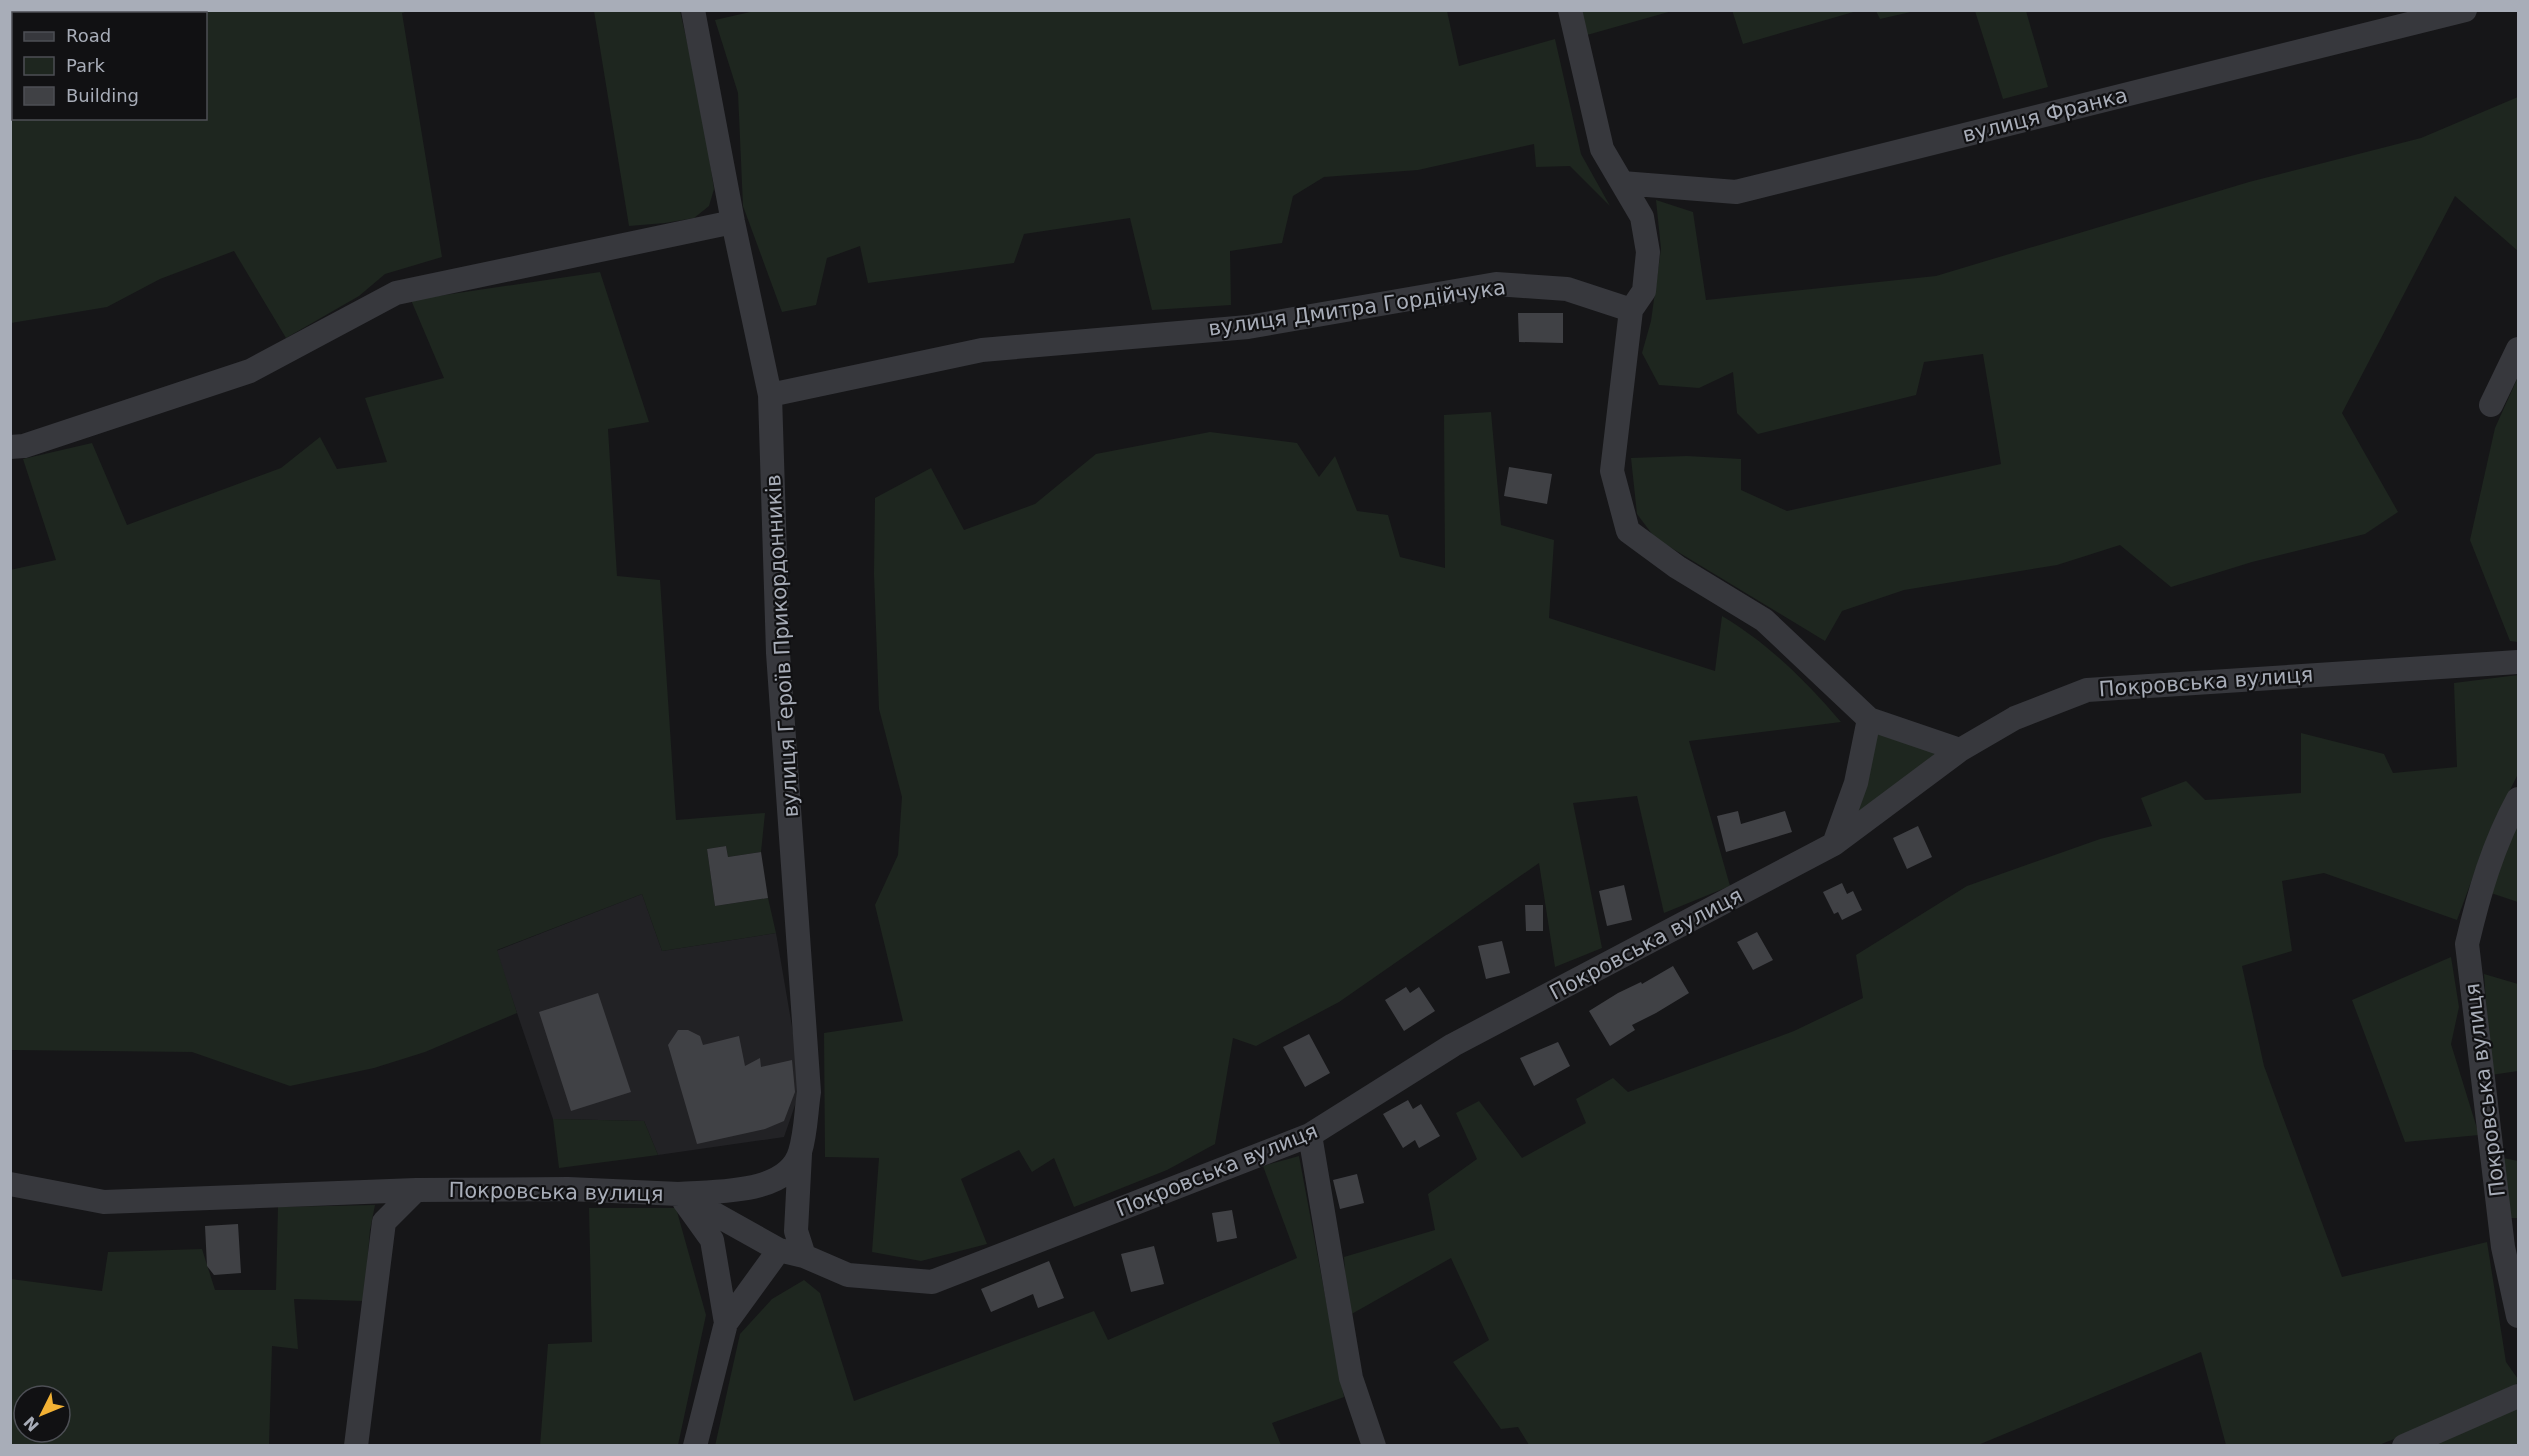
<svg xmlns="http://www.w3.org/2000/svg" width="2529" height="1456" font-family="'DejaVu Sans',sans-serif">
  <rect width="100%" height="100%" fill="#161618"/>
  <path fill="#222225" d="M642 894 662 951 776 933 802 1085 784 1137 658 1155 644 1121 553 1119 496 951Z"/>
  <path fill="#1e261f" fill-rule="evenodd" d="M11 10 408 11 402 13 442 257 385 274 359 296 286 338 234 251 160 279 107 307 11 323ZM14 14H206V118H14Z
    M759 10 1447 11 1459 66 1555 39 1581 154 1610 206 1570 166 1536 167 1534 144 1418 170 1324 177 1293 196 1282 243 1230 251 1231 305 1152 310 1130 218 1024 234 1014 263 868 283 860 246 827 258 816 305 782 312 743 206 738 93 715 20Z
    M1580 10 1672 11 1587 35Z
    M1732 10H1857V11L1743 44Z
    M594 11H680L701 103 714 189 709 206 694 218 665 223 629 226Z
    M1876 11H1915L1880 19Z
    M1975 11H2026L2048 87 2003 99Z
    M2518 97V251L2455 196 2342 413 2398 512 2365 534 2252 562 2171 587 2120 545 2057 565 1904 590 1842 611 1825 641 1655 538 1637 514 1631 458 1687 456 1741 459V490L1787 511 2001 464 1983 354 1924 362 1916 395 1758 434 1737 413 1733 372 1699 388 1659 385 1642 353 1651 321 1661 249 1656 200 1693 212 1706 300 1936 276 2249 182 2421 138Z
    M600 272 649 422 608 429 617 576 660 580 676 820 765 813 761 852 728 857 726 846 707 849 715 906 768 898 776 933 662 951 642 894 497 950 517 1013 425 1052 374 1068 290 1086 192 1052 11 1050 10 570 56 560 23 459 92 443 127 525 281 468 320 437 337 469 387 462 365 398 444 378 411 300Z
    M2518 377V642L2510 641 2470 540 2495 428Z
    M1491 412 1501 525 1554 540 1549 618 1715 671 1722 616C1769 644 1806 681 1841 722L1689 741 1730 886 1664 913 1637 796 1573 803 1602 948 1555 967 1539 863 1339 1002 1256 1046 1233 1038 1215 1144 1167 1170 1074 1207 1054 1158 1032 1172 1019 1150 961 1179 987 1244 921 1261 872 1252 879 1158 825 1157 824 1033 903 1021 875 905 898 855 902 797 879 709 874 574 875 498 931 468 964 530 1035 504 1096 454 1210 432 1297 443 1319 477 1335 456 1357 511 1388 515 1400 557 1445 568 1444 415Z
    M2518 675V774L2491 828 2457 920 2324 873 2282 881 2292 951 2242 966 2264 1066 2342 1277 2487 1242 2506 1362 2518 1379V1383L2465 1411 2379 1445H2226L2201 1352 1978 1445H1529L1518 1427 1501 1429 1453 1362 1489 1340 1451 1258 1348 1316 1344 1257 1435 1230 1428 1194 1477 1159 1456 1113 1479 1101 1522 1158 1586 1123 1576 1099 1613 1078 1628 1092 1794 1031 1863 998 1856 955 1967 886 2100 839 2152 826 2141 798 2186 781 2205 800 2301 793V733L2384 754 2393 773 2457 767 2454 683Z
    M1874 728 1944 753 1848 829Z
    M2518 815V902L2488 892Z
    M2451 957 2459 1007 2451 1044 2479 1135 2405 1142 2352 1000Z
    M2484 974 2518 984V1071L2491 1075Z
    M553 1119 644 1121 658 1155 559 1168Z
    M1299 1156 1344 1397 1272 1423 1281 1445 715 1446 740 1334 772 1299 804 1280 820 1293 854 1401 1094 1311 1108 1340 1297 1258 1263 1166Z
    M2503 1158 2518 1161V1218H2509Z
    M375 1205 370 1230 364 1301 294 1299 298 1349 272 1346 269 1445 11 1446V1279L102 1291 108 1252 202 1249 215 1290H276L278 1207ZM24 1396H60V1432H24Z
    M589 1208H676L706 1315 678 1445 540 1446 548 1344 592 1342Z
    M2518 1396V1445L2404 1446Z"/>
  <path fill="#404145" d="M1518 313H1563V343L1519 342Z
    M1509 467 1552 474 1547 504 1504 496Z
    M1738 811 1741 824 1785 811 1792 832 1726 852 1717 816Z
    M1918 826 1932 857 1907 869 1893 838Z
    M726 846 728 857 761 852 768 898 715 906 707 849Z
    M1842 883 1847 894 1853 891 1862 910 1842 920 1838 912 1834 914 1823 892Z
    M1624 885 1632 920 1607 926 1599 891Z
    M1525 905H1543V931H1526Z
    M1757 932 1773 960 1753 970 1737 942Z
    M1502 941 1510 973 1486 979 1478 946Z
    M1673 966 1689 993 1656 1013 1632 1025 1635 1030 1610 1046 1589 1011 1618 993 1641 982 1642 984Z
    M1406 987 1410 993 1419 987 1435 1011 1404 1031 1385 1000Z
    M598 993 631 1092 571 1111 539 1012Z
    M678 1030H688L700 1036 703 1045 739 1036 745 1066 760 1058 761 1067 792 1060 795 1092 784 1121 765 1129 697 1144 668 1045Z
    M1309 1034 1330 1073 1305 1087 1283 1047Z
    M1558 1042 1570 1066 1534 1086 1520 1058Z
    M1408 1100 1413 1109 1421 1104 1440 1136 1419 1148 1415 1140 1403 1148 1383 1114Z
    M1357 1174 1364 1203 1340 1209 1333 1180Z
    M1232 1210 1237 1238 1217 1242 1212 1213Z
    M238 1224 241 1273 214 1275 207 1266 205 1226Z
    M1154 1246 1164 1284 1131 1292 1121 1254Z
    M1049 1261 1064 1298 1038 1308 1033 1294 991 1312 981 1289Z"/>
  <g fill="none" stroke-linecap="round" stroke-linejoin="round">
    <path stroke="#37383d" stroke-width="24" d="M1570 10 1602 149 1642 217 1648 252 1644 291 1631 310
      M1622 183 1736 192 2465 10
      M770 395 982 350 1248 327 1496 284 1567 289 1631 310 1612 471 1628 531 1677 567 1764 620 1869 719 1960 750
      M2491 405 2518 349
      M10 447 24 446 250 371 396 293 733 222
      M2518 799C2493 845 2479 893 2467 944L2503 1247 2518 1316
      M1834 844 1856 783 1869 719
      M1310 1135 1351 1378 1374 1446
      M800 1154 796 1231 804 1256
      M10 1184 104 1202 416 1190 568 1189 679 1194 779 1250 804 1256 848 1275 932 1282 1310 1135 1453 1045 1834 844 1960 750 2015 718 2087 690 2518 662
      M679 1194C714 1191 788 1195 800 1152 806 1133 806 1111 809 1092L778 653 770 395 733 222 693 10
      M684 1201 712 1240 726 1323
      M356 1446 384 1222 416 1190
      M695 1446 726 1323 779 1250
      M2404 1446 2518 1396"/>
  </g>
  <g text-anchor="middle" dominant-baseline="central" stroke-width="4.5" stroke-linejoin="round" paint-order="stroke">
    <g font-size="21" fill="#a8adb8" stroke="#111113">
      <text transform="translate(2045 115) rotate(-14)">вулиця Франка</text>
      <text transform="translate(1357 308) rotate(-8)">вулиця Дмитра Гордійчука</text>
      <text transform="translate(782 646) rotate(-93)">вулиця Героїв Прикордонників</text>
      <text transform="translate(2206 682) rotate(-4)">Покровська вулиця</text>
      <text transform="translate(1646 944) rotate(-28)">Покровська вулиця</text>
      <text transform="translate(2485 1090) rotate(-97)">Покровська вулиця</text>
      <text transform="translate(1217 1170) rotate(-22)">Покровська вулиця</text>
      <text transform="translate(556 1192) rotate(1)">Покровська вулиця</text>
    </g>
  </g>
  <rect width="2529" height="1456" fill="none" stroke="#a8adb8" stroke-width="24"/>
  <rect x="12" y="12" width="195" height="108" fill="#111113" stroke="#4d4f55" stroke-width="1.5"/>
  <rect x="24" y="32" width="30" height="9" fill="#37383d" stroke="#4d4f55" stroke-width="1.5"/>
  <text x="66" y="42" font-size="18" fill="#a8adb8">Road</text>
  <rect x="24" y="57" width="30" height="18" fill="#1e261f" stroke="#4d4f55" stroke-width="1.5"/>
  <text x="66" y="72" font-size="18" fill="#a8adb8">Park</text>
  <rect x="24" y="87" width="30" height="18" fill="#404145" stroke="#4d4f55" stroke-width="1.5"/>
  <text x="66" y="102" font-size="18" fill="#a8adb8">Building</text>
  <g transform="translate(42 1414) rotate(227)"><circle r="28" fill="#111113" stroke="#4d4f55" stroke-width="1.5"/>
  <path d="M0-4.5L10 22L0 15L-10 22Z" fill="#f2b134"/>
  <text y="-9" font-size="16" font-weight="bold" text-anchor="middle" fill="#a8adb8">N</text>
  </g>
</svg>
